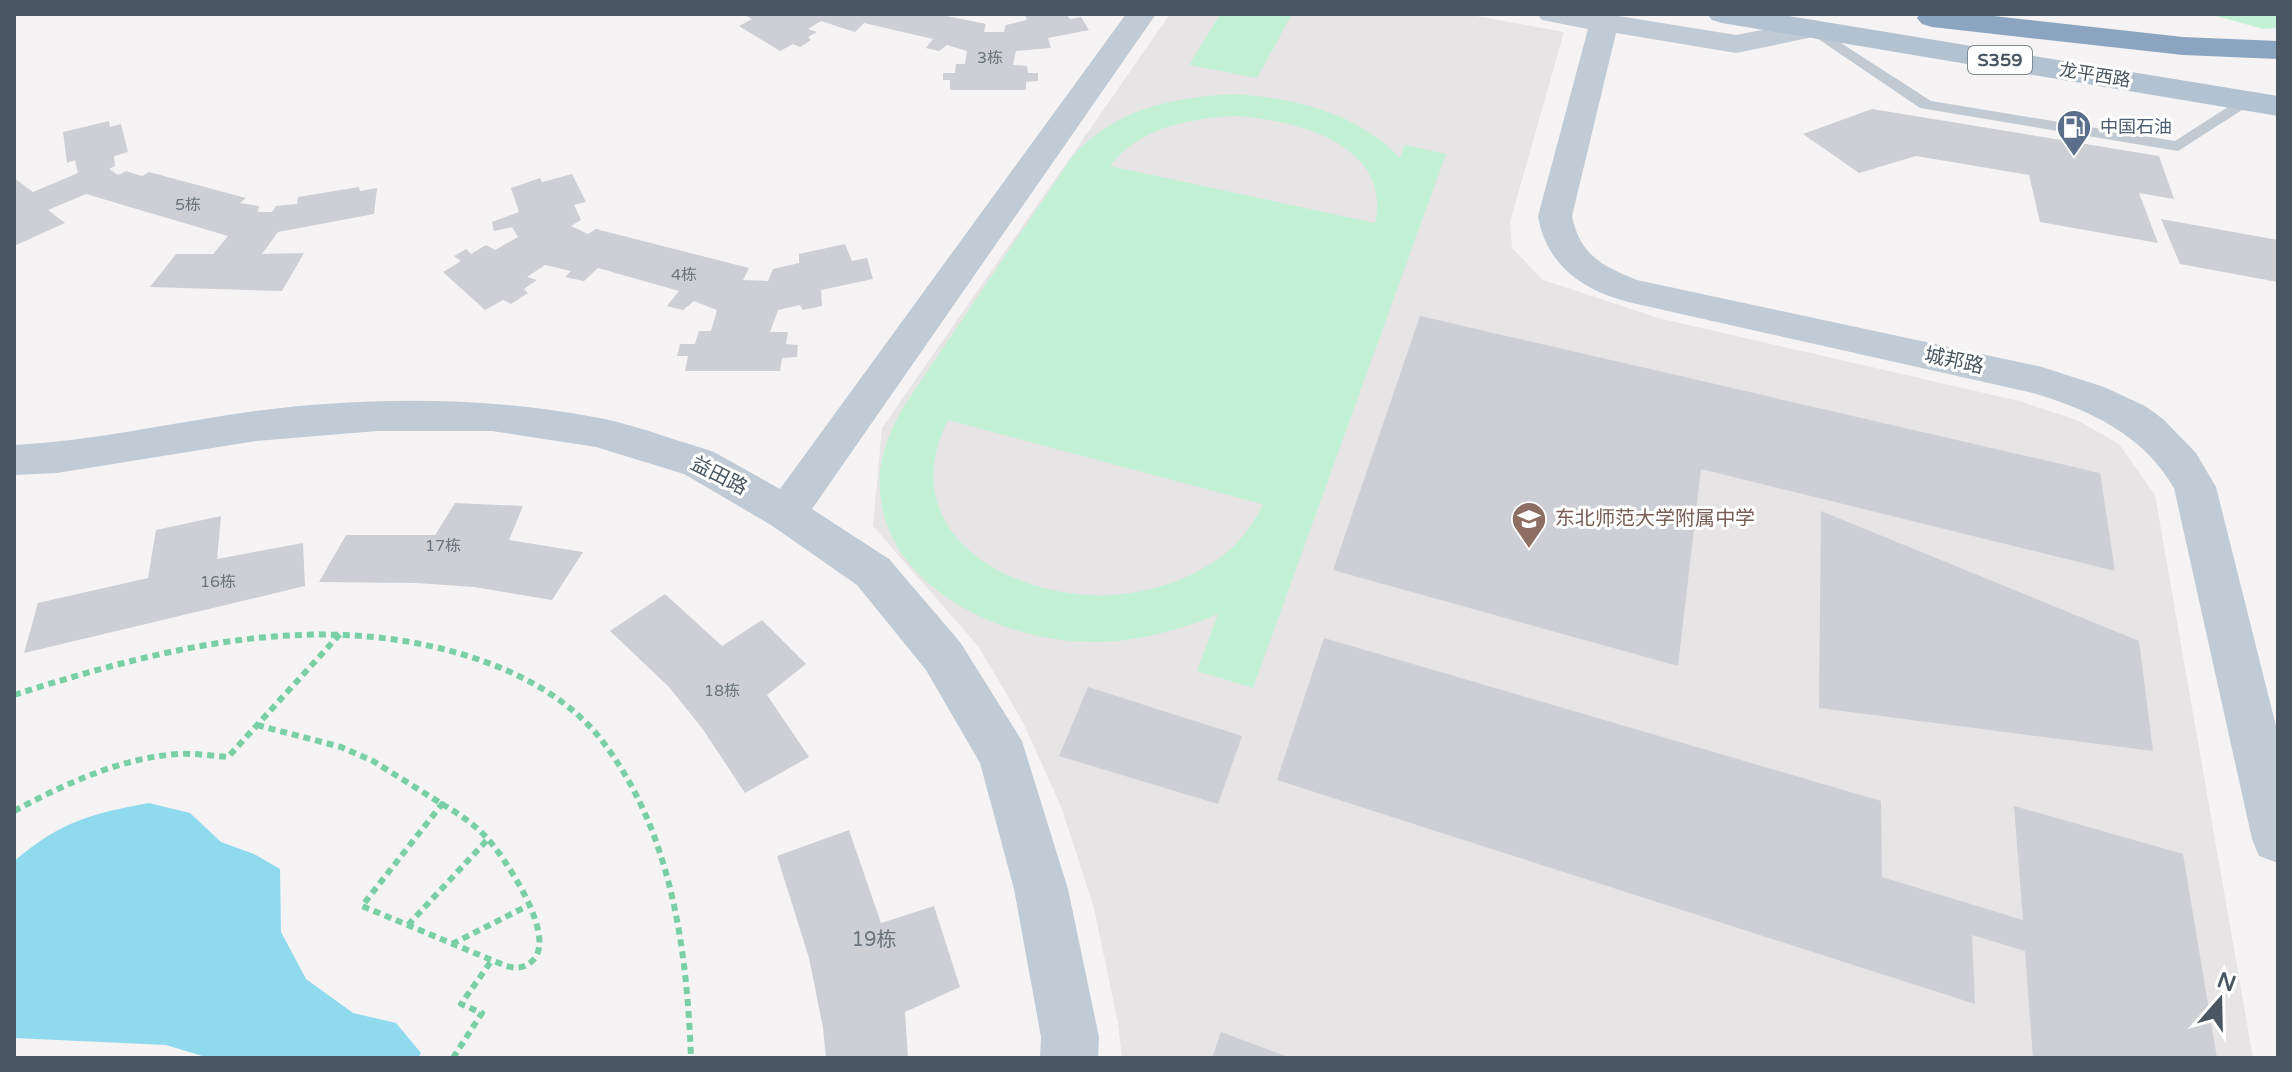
<svg xmlns="http://www.w3.org/2000/svg" width="2292" height="1072" font-family="'Varela Round','Noto Sans SC',sans-serif">
  <rect width="100%" height="100%" fill="#f5f3f3"/>
  <path fill="#e6e4e5" d="M1170 14H1465L1564 32 1510 222 1512 248 1543 280 1658 318 2019 401 2077 420 2119 444 2155 495 2253 1058H1122L1118 1023 1094 908 1062 809 1023 722 978 646 873 526 882 428Z"/>
  <path fill="#c3f1d5" fill-rule="evenodd" d="M1220 14H1292L1257 78 1189 65Z
    M2209 14H2278V28L2263 29Z
    M1236 94C1298 99 1356 113 1400 158L1405 145 1446 154 1253 688 1197 671 1218 614C1177 631 1134 643 1088 642 996 640 872 581 880 472 882 449 892 429 902 409L1072 157C1115 108 1174 97 1236 94ZM1237 116C1296 120 1393 145 1375 223L1110 166C1140 127 1190 118 1237 116ZM948 420 1262 504 1263 505C1253 523 1242 540 1226 553 1188 583 1136 598 1088 595 993 589 896 525 948 420Z"/>
  <path fill="#90daee" d="M149 803 190 813 221 842 254 854 280 869 281 932 306 979 353 1013 396 1023 421 1053 418 1058H209L166 1045 14 1038V861C62 821 90 814 149 803Z"/>
  <path fill="#cdcfd5" d="M743 14H937L986 24 984 32H1004L1006 25 1027 20 1025 14H1066L1070 19 1081 17 1089 30 1048 38 1051 48 1016 51 1013 65 1027 66 1028 73H1038V81L1026 82V90H950V80H943V73H955L956 64H965L967 51 947 45 939 51 926 48 933 39 864 23 855 32 821 21 808 29 817 32 808 37 811 40 800 47 793 44 780 51 739 26 752 19Z
    M1872 109 2159 156 2174 199 2139 193 2158 243 2040 222 2029 175 1916 156 1859 173 1803 134Z
    M109 121 110 127 121 124 128 152 114 156 115 166 109 169 118 175 126 171 142 176 149 172 246 198 240 203 259 206 258 212H272L276 206 297 204 298 197 359 187 360 191 377 188 374 214 278 232 262 254 304 253 282 291 150 287 176 254H213L228 236 86 194 48 210 65 223 14 246V178L33 192 78 173 75 160 67 163 63 132Z
    M572 174 586 202 574 205 581 220 571 226 588 234 596 229 749 268 743 280 768 281 773 269 799 263V254L845 244 852 261 867 258 873 279 821 290 822 306 803 310 800 305 778 310 770 332H788L786 344 798 345 797 357 782 358 780 371H685L688 356H677L680 344H695L699 331H711L717 310 694 301 683 310 667 306 679 291 598 268 584 281 565 277 571 271 545 265 527 277 537 280 524 289 528 293 511 304 503 300 485 310 443 272 461 261 454 256 466 249 471 254 486 245 495 250 518 237 512 227 494 231 492 222 519 212 511 188 540 178 542 182Z
    M2161 219 2278 240V282L2180 264Z
    M1420 316 2100 473 2115 571 1701 469 1678 666 1333 570Z
    M455 503 523 506 509 540 583 552 552 600 474 587 416 583 319 582 346 535H435Z
    M1821 511 2139 641 2153 751 1819 708Z
    M221 516 217 559 303 543 305 586 24 653 38 603 148 578 156 530Z
    M665 594 722 646 762 620 806 664 767 695 809 757 745 793 702 728 669 687 610 631Z
    M1324 638 1881 801 1882 877 2023 920 2014 806 2183 854 2217 1058H2033L2025 951 1972 935 1975 1004 1277 780Z
    M1088 687 1242 736 1218 804 1059 756Z
    M849 830 881 923 934 906 960 987 905 1012 908 1058H826L823 1028 809 958 777 856Z
    M1221 1032 1291 1058H1212Z"/>
  <g fill="none" stroke-linecap="round" stroke-linejoin="round">
    <path stroke="#7ad0a6" stroke-width="6" stroke-dasharray="7 5" stroke-linecap="butt" d="M14 695C164 647 323 607 477 659 527 676 575 703 606 746 672 835 687 951 691 1058
      M257 725 341 747 373 761 442 804
      M442 804C458 813 474 824 487 838 505 858 556 934 534 959 527 968 517 969 506 966L362 906Z
      M14 811C65 784 120 758 178 754 195 753 212 756 228 757L340 634
      M408 925 488 839
      M452 944 529 905
      M453 1058 482 1013 461 1004 492 960"/>
    <path fill="#c1cad2" fill-rule="evenodd" d="M1813 25 1931 101 2175 141 2242 98H2254L2256 101 2178 151 1920 108 1808 32 1806 29Z"/>
    <path fill="#c1cbd6" fill-rule="evenodd" d="M1126 14H1156L812 509 889 559 960 642 1022 741 1068 889 1099 1037 1098 1058H1040L1041 1037 1014 889 980 763 926 670 857 585 771 525 684 474 596 447 492 431H377L256 441 57 473 14 475V445C95 441 174 422 255 411 367 397 482 396 594 417 629 423 665 437 699 447L714 452 780 489Z
      M1537 14H1606L1736 35 1813 20 1823 23 1828 29 1823 35 1736 53 1616 33 1572 216C1580 255 1602 266 1637 280L2042 367 2104 387 2145 406 2163 419 2196 453 2216 487 2278 734V863L2259 856 2252 839 2174 488C2143 435 2093 412 2037 394L1628 302C1583 290 1546 265 1538 216L1588 29 1542 20Z"/>
    <path fill="#b3c2d1" fill-rule="evenodd" d="M1707 14H1776L2278 96V116L1722 23 1712 20Z"/>
    <path fill="#8ba5c1" fill-rule="evenodd" d="M1920 14H1976L2183 37 2278 41V59L2183 55 1932 27 1922 24 1917 18Z"/>
  </g>
  <defs>
    <g id="fuel-pin" transform="scale(1.8)"><path d="M0 17L-7.5 6A9.5 9.5 0 1 1 7.5 6Z" fill="#5c6f8a" stroke="#fff"/><path d="M-5.5-6h7V0h2V4h1.3V-2.5L3-4.5l.8-.8L6-3V5H2.5V1h-1V6h-7ZM-4.2-4.7v3.2H.2V-4.7Z" fill="#fff"/></g>
    <g id="school-pin" transform="scale(1.8)"><path d="M0 17L-7.5 6A9.5 9.5 0 1 1 7.5 6Z" fill="#8d6e63" stroke="#fff"/><path d="M0-5L7-2L0 1L-7-2ZM-4 1L0 2.5L4 1V4Q0 6-4 4Z" fill="#fff"/></g>
  </defs>
  <g fill-rule="evenodd">
    <use href="#fuel-pin" x="2074" y="127"/>
    <use href="#school-pin" x="1529" y="519"/>
  </g>
  <g text-anchor="middle" dominant-baseline="central" stroke-width="6" stroke-linejoin="round" paint-order="stroke">
    <g font-size="16" fill="#6b747e">
      <text x="990" y="58">3栋</text>
      <text x="188" y="205">5栋</text>
      <text x="684" y="275">4栋</text>
      <text x="443" y="546">17栋</text>
      <text x="218" y="582">16栋</text>
      <text x="722" y="691">18栋</text>
    </g>
    <rect fill="#fff" stroke="#808990" stroke-width="2" x="1968" y="46" width="64" height="28" rx="6"/>
    <g font-size="18" font-weight="bold" fill="#4a5661">
      <text x="2000" y="60">S359</text>
    </g>
    <g font-size="18" fill="#4a5661" stroke="#fff">
      <text transform="translate(2095 75) rotate(9)">龙平西路</text>
    </g>
    <g font-size="18" fill="#4e5e75" stroke="#fff" text-anchor="start">
      <text x="2100" y="127">中国石油</text>
    </g>
    <g font-size="20" fill="#4a5661" stroke="#fff">
      <text transform="translate(1954 361) rotate(12)">城邦路</text>
      <text transform="translate(719 476) rotate(27)">益田路</text>
    </g>
    <g font-size="20" fill="#785e54" stroke="#fff" text-anchor="start">
      <text x="1555" y="519">东北师范大学附属中学</text>
    </g>
    <g font-size="20" fill="#6b747e">
      <text x="874" y="940">19栋</text>
    </g>
  </g>
  <rect width="2292" height="1072" fill="none" stroke="#4a5661" stroke-width="32"/>
  <g transform="translate(2220 1000) rotate(20)" stroke="#ffffff" stroke-width="6" paint-order="stroke">
  <path d="M0-6L14 30L0 20L-14 30Z" fill="#4a5661"/>
  <text y="-12" font-size="22" font-weight="bold" text-anchor="middle" fill="#4a5661">N</text>
  </g>
</svg>
